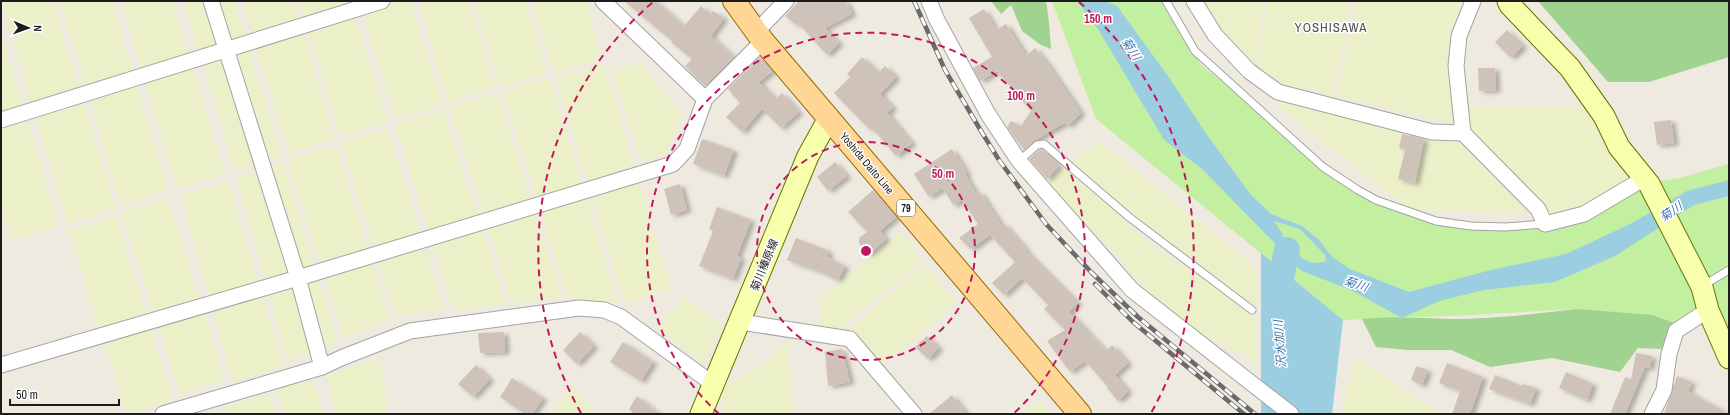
<svg xmlns="http://www.w3.org/2000/svg" width="1730" height="415" font-family="'Archivo Narrow','Noto Sans JP',sans-serif">
  <defs>
    <filter id="shadow"><feDropShadow dx="4.5" dy="2.5" stdDeviation="2" flood-color="#0004"/></filter>
  </defs>
  <rect width="100%" height="100%" fill="#eeeae0"/>
  <path fill="#ebf0c9" d="M1 1H53L116 209 68 224Z
    M60 1H112L168 191 121 206Z
    M121 1H173L225 174 177 189Z
    M183 1H235L282 157 235 171Z
    M242 1H294L335 139 288 154Z
    M300 1H351L388 122 340 137Z
    M359 1H411L443 105 395 119Z
    M418 1H469L495 87 448 102Z
    M474 1H526L547 73 500 88Z
    M532 1H586L602 59 554 73Z
    M1203 1H1264L1255 64 1220 27Z
    M1268 1H1352L1333 95 1284 84 1256 69Z
    M1357 1H1462L1448 51 1453 124 1336 96Z
    M1 31 59 226 12 240 1 204Z
    M639 62 683 115 665 155 640 161 612 71Z
    M604 64 671 289 624 303 556 78Z
    M550 78 618 303 568 299 503 92Z
    M1264 86 1351 114 1458 142 1466 123 1464 106 1597 107 1629 179 1564 215 1411 210 1288 116Z
    M497 93 562 297 512 303 449 107Z
    M443 110 506 304 453 311 395 124Z
    M388 128 444 308 396 317 341 142Z
    M1099 141 1248 261 1254 268 1259 284 1256 307 1109 199 1071 162Z
    M336 145 390 320 343 338 288 159Z
    M283 163 338 343 287 360 236 177Z
    M1065 165 1151 245 1252 310 1256 334 1258 363 1195 330 1185 329 1049 184Z
    M228 181 284 366 233 382 180 195Z
    M168 198 225 380 180 394 121 213Z
    M116 216 173 400 127 413 68 231Z
    M901 231 922 262 841 328 818 327 820 299Z
    M925 264 957 303 875 372 843 334Z
    M683 298 723 325 703 363 657 328Z
    M789 339 793 414H727L717 390 764 365Z
    M381 357 387 408 386 414H337L325 376Z
    M1355 358 1439 414H1341Z
    M310 376 325 414H283L277 389Z
    M571 388 598 414H553Z
    M269 393 275 414H227L225 406Z
    M1040 401 1051 414H1024Z"/>
  <path fill="#c3efa0" d="M1052 1H1171L1201 65 1380 206 1487 226 1550 222 1632 185 1680 178 1729 164V343L1706 299 1677 324 1577 309 1453 316 1343 320 1096 119Z"/>
  <path fill="#a0d290" d="M991 1H1046L1049 22 1051 49 1041 45 1022 31 1011 5 1001 14Z
    M1538 1H1729V57L1649 82H1608Z
    M1577 309 1652 315 1677 324 1662 349 1638 348 1620 372 1552 358 1490 367 1451 350H1407L1376 347 1362 319C1392 316 1421 318 1451 319 1493 319 1535 314 1577 309Z"/>
  <path fill="#9bcee1" fill-rule="evenodd" d="M1077 1H1105L1117 6 1168 76 1205 132 1251 195 1271 214 1302 226 1319 240 1332 257 1350 269 1409 292 1491 270 1566 254 1632 223 1687 191 1729 180V196L1694 205 1615 256 1555 282 1484 290 1439 301 1402 318 1351 290 1302 271 1202 169 1164 140 1098 29ZM1274 221 1300 229 1325 255 1326 261C1298 270 1287 239 1274 221Z
    M1261 253 1343 320 1332 414H1261Z"/>
  <g fill="none" stroke-linecap="round" stroke-linejoin="round">
    <path stroke="#9bcee1" stroke-width="26" d="M1278 305 1281 278 1287 250"/>
  </g>
  <path fill="#cfc3b9" filter="url(#shadow)" d="M624 1H655L684 26 701 6 710 14 713 11 724 18 711 36 734 57 705 86 685 66 692 59 671 42 672 41Z
    M799 1H846L852 14 825 28 839 43 827 55 798 23 796 25 785 16Z
    M984 9 996 30 1006 24 1026 56 1035 48 1047 63 1081 113 1069 125 1064 123 1034 141 1024 150 1007 127 1011 121 1021 126 1031 111 997 71 980 81 973 68 992 57 969 18Z
    M1507 30 1523 46 1513 56H1509L1495 42Z
    M760 57 772 71 759 82 775 99 782 93 799 112 781 128 762 109 742 132 726 117 740 103 728 89Z
    M862 57 878 73 885 66 896 77 880 94 893 107 887 113 912 143 896 156 872 128 870 130 834 93 850 77 847 74Z
    M1478 68H1495L1496 90 1479 91Z
    M1671 120 1674 143 1657 145 1654 122Z
    M1402 134 1424 139 1415 183 1398 179 1405 150 1399 148Z
    M702 139 734 150 724 176 693 164Z
    M952 149 967 173 965 174 976 194 980 192 1002 226 1004 224 1026 249 1025 250 1078 303 1069 312 1106 351 1112 345 1128 363 1115 375 1128 391 1118 401 1107 388 1108 387 1085 361 1070 372 1047 341 1065 330 1044 309 1048 305 1022 278 1004 295 992 283 1015 262 990 235 971 249 959 238 978 224 962 200 953 205 943 188 929 197 914 174Z
    M1042 149 1059 166 1047 179 1029 159 1039 150Z
    M835 162 847 176 828 191 817 177Z
    M680 184 687 210 671 215 664 189Z
    M873 190 896 217 880 231 886 239 868 255 859 243V238L867 232 848 212Z
    M717 207 751 220 737 256 741 258 733 279 699 266 713 231 709 229Z
    M796 238 829 251 827 257 845 266 838 280 821 272 787 260Z
    M504 332 505 352 480 353 478 333Z
    M580 332 594 346 577 364 563 350Z
    M927 336 939 348 928 359 915 347Z
    M623 342 653 362 641 381 610 362Z
    M842 349 850 382 828 386 825 352Z
    M1636 353 1652 356 1650 368 1645 367 1625 414H1610L1625 377 1631 379Z
    M1447 363 1483 377 1470 414H1452L1460 391 1439 383Z
    M476 365 490 379 473 397 458 384Z
    M1416 366 1428 370 1422 385 1411 380Z
    M1566 372 1593 384 1587 400 1559 388Z
    M1495 375 1522 386 1523 384 1536 388 1530 404 1489 389Z
    M1677 376 1692 382 1688 391 1729 414H1664Z
    M512 378 543 398 532 414H525L500 397Z
    M952 395 967 414H929Z
    M637 396 659 414H634L629 409Z"/>
  <g fill="none" stroke-linecap="round" stroke-linejoin="round">
    <g stroke="#a3a3a3" stroke-width="9">
      <path id="lane" d="M1166 1 1195 51 1323 167 1358 190 1376 200 1436 221 1471 226 1505 227 1545 224
        M1019 161 1037 145 1044 144 1129 217 1252 310
        M1704 285 1729 270"/>
    </g>
    <g stroke="#a3a3a3" stroke-width="17">
      <path id="street" d="M211 1 298 278 322 367
        M603 1 705 99
        M929 1 937 20 988 114 1019 161 1132 290 1291 414
        M1194 1 1215 35 1249 71 1278 92 1432 132 1463 133
        M1473 1 1459 36 1456 66 1463 133 1538 209 1545 224 1584 214 1643 179
        M756 32 786 1
        M1 120 382 1
        M741 322 850 339 914 414
        M1 365 298 278 673 164 687 149 705 99 763 41
        M163 414 322 367 341 358 410 331 579 308 604 310 621 317 713 384
        M1652 414 1664 390 1669 354 1676 331 1708 310"/>
    </g>
    <g stroke="#637500" stroke-width="23">
      <path id="secondary" d="M1508 1 1510 5 1570 68 1604 116 1619 147 1649 184 1702 287 1708 310 1729 358
        M701 414 808 156 829 118"/>
    </g>
    <g stroke="#936900" stroke-width="24">
      <path id="primary" d="M734 1 763 41 1080 414"/>
    </g>
    <use href="#lane" stroke="#fff" stroke-width="7"/>
    <use href="#street" stroke="#fff" stroke-width="15"/>
    <use href="#secondary" stroke="#f7ffad" stroke-width="21"/>
    <use href="#primary" stroke="#ffd694" stroke-width="22"/>
    <g stroke="#6a6a6a" stroke-width="4.5">
      <path id="rail" d="M914 1 945 70 981 131 999 160 1046 224 1091 272 1138 317 1255 414
        M1095 284 1133 322 1244 414"/>
    </g>
    <use href="#rail" stroke="#fff" stroke-width="3" stroke-dasharray="9" stroke-linecap="butt"/>
  </g>
  <g fill="none" stroke="#c2185b" stroke-width="2" stroke-dasharray="7 5">
    <circle cx="866" cy="251" r="109"/>
    <path d="M719 414A219 219 0 1 1 1013 414"/>
    <path d="M581 413A328 328 0 0 1 653 2M1079 2A328 328 0 0 1 1151 413"/>
  </g>
  <g text-anchor="middle" dominant-baseline="central" stroke-width="3" stroke-linejoin="round" paint-order="stroke">
    <rect fill="#fff" stroke="#606060" stroke-width="1" x="897" y="200" width="18" height="16" rx="3"/>
    <g font-size="10" font-weight="bold" fill="#1c1c1c">
      <text x="906" y="208">79</text>
    </g>
    <g font-size="11" fill="#1c1c1c" stroke="#fff">
      <text transform="translate(867 163) rotate(50)">Yoshida Daito Line</text>
      <text transform="translate(764 265) rotate(-68)">菊川榛原線</text>
    </g>
    <g font-size="12" font-style="italic" fill="#3f74b4" stroke="#fff">
      <text transform="translate(1131 49) rotate(57)">菊川</text>
      <text transform="translate(1671 212) rotate(-34)">菊川</text>
      <text transform="translate(1356 284) rotate(19)">菊川</text>
      <text transform="translate(1280 344) rotate(-95)">沢水加川</text>
    </g>
    <g font-size="13" letter-spacing="1" fill="#4f4f4f" stroke="#fff">
      <text x="1331" y="27">YOSHISAWA</text>
    </g>
  </g>
  <circle cx="866" cy="251" r="6" fill="#c2185b" stroke="#fff" stroke-width="2"/>
  <g font-size="12" text-anchor="middle" font-weight="bold" fill="#c2185b" stroke="#fff" stroke-width="3" stroke-linejoin="round" paint-order="stroke">
    <text x="1098" y="23">150 m</text>
    <text x="1021" y="100">100 m</text>
    <text x="943" y="178">50 m</text>
  </g>
  <rect width="1730" height="415" fill="none" stroke="#1c1c1c" stroke-width="4"/>
  <g transform="translate(28 28) rotate(92)" stroke="#ffffff" stroke-width="3" paint-order="stroke">
  <path d="M0-3L7 15L0 10L-7 15Z" fill="#1c1c1c"/>
  <text y="-6" font-size="11" font-weight="bold" text-anchor="middle" fill="#1c1c1c">N</text>
  </g>
  <path d="M10 399v6h109v-6" fill="none" stroke="#1c1c1c" stroke-width="2"/>
  <text x="16" y="399" font-size="12" fill="#1c1c1c" stroke="#ffffff" stroke-width="3" paint-order="stroke">50 m</text>
</svg>
